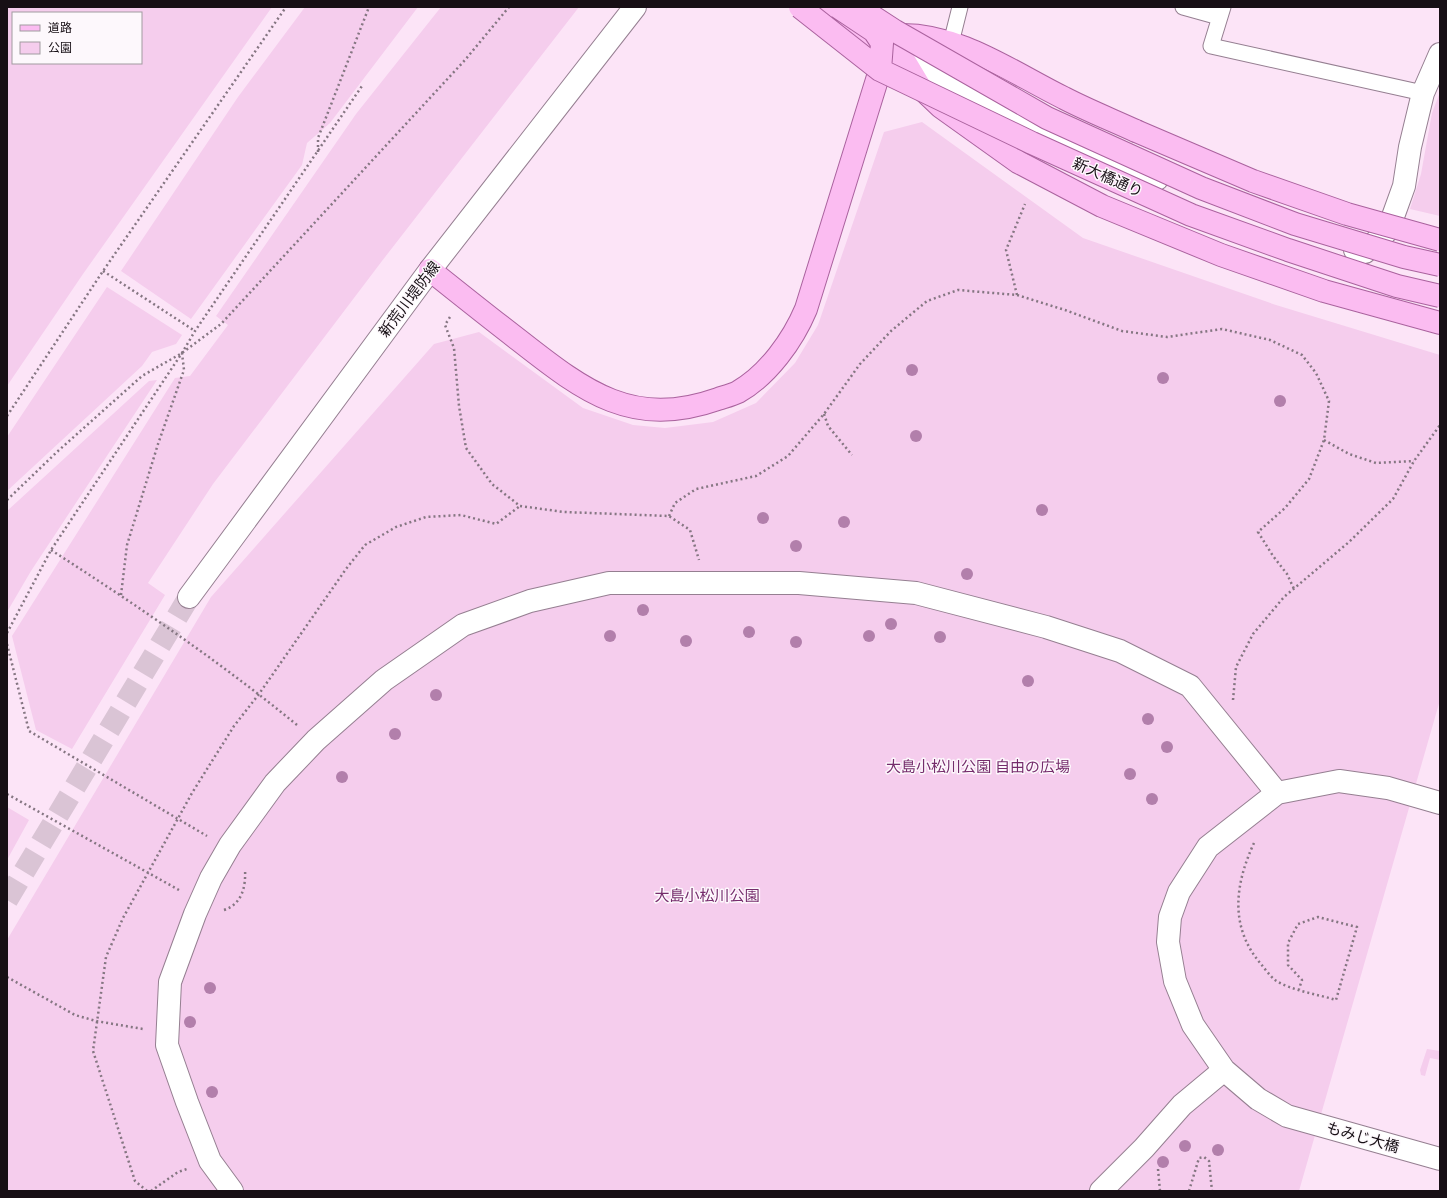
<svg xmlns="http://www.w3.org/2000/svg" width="1447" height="1198" font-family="Mulish,'Noto Sans JP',sans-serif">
  <rect width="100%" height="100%" fill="#fce4f7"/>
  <path fill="#f5cded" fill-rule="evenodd" d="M7 7H272L83 274 7 386ZM13 13H141V63H13Z
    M305 7H418L330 123 307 143 302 165 191 319 121 271 238 97Z
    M441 7H579L382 261 213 484 148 583 165 595 72 749 36 730 12 636 175 378 190 376 228 325 216 316 356 114Z
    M1440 92V216L1410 209 1421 174 1432 113Z
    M922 122 1083 238 1276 305 1440 355V700L1299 1191H7V940L211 597 434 344 479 332 583 408 633 425 665 428 713 422 756 403 795 363 818 325 884 132Z
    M107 287 182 335 176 344 152 352 142 366 7 491V437Z
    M157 380 31 571 7 612V511L149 381Z
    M7 807 29 820 7 860Z
    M1427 1049 1440 1051V1060L1430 1058 1425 1076 1421 1075 1420 1070Z"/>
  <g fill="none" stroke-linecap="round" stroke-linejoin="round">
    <path stroke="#dac4d5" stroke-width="22" stroke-dasharray="22 11" stroke-linecap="butt" d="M7 900 189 597"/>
    <g stroke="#957f91" stroke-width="17">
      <path id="service" d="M1183 7 1219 17
        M1223 7 1211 46 1423 93
        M951 43 960 7"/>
    </g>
    <g stroke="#957f91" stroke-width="24">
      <path id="pedestrian" d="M1440 803 1388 788 1339 781 1277 793 1208 847 1179 892 1170 917 1168 942 1175 981 1193 1025 1224 1070 1258 1099 1287 1116 1440 1159
        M232 1191 210 1161 187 1102 167 1045 170 982 195 914 211 878 230 845 275 783 316 740 384 680 463 625 530 601 609 583H799L916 593 1046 627 1120 651 1190 686 1277 793
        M1101 1191 1144 1148 1182 1105 1224 1070"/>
    </g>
    <g stroke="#957f91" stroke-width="24">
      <path id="minor" d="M902 57C986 100 1070 143 1157 179
        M1355 250 1365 252 1388 230 1395 211 1404 186 1410 147 1423 93 1440 54"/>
    </g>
    <g stroke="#957f91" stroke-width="24">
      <path id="tertiary" d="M189 597 430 270 635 7"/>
    </g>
    <g stroke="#aa629e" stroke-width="24">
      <path id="primary" d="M820 7 863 36 902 57 920 87 941 107 1018 162 1102 206 1221 255 1324 291 1440 323
        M898 35C959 33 1011 72 1064 98 1087 110 1112 120 1136 131
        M430 270C460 294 490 318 520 341 585 392 633 429 718 399 724 397 732 395 738 392 768 375 793 340 806 309L880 70"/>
    </g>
    <path stroke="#857682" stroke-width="2.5" stroke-dasharray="2 3" stroke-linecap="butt" d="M318 152V138L369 7
      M103 271 195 331
      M1017 295 1006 250 1025 204
      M450 317 445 325 454 348 459 406 466 448 492 484 520 506 564 512 669 516 690 530 699 560
      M824 414 828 426 852 455
      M7 416 103 271 286 7
      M1324 440 1349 454 1376 463 1414 461
      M7 500 58 451 142 376 182 353 221 324 465 60 509 7
      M669 516 675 503 696 489 756 476 788 456 824 414 860 364 891 331 927 301 958 290 1017 295 1065 310 1122 331 1167 337 1222 329 1270 340 1302 355 1316 373 1329 401 1324 440 1309 479 1285 508 1258 532 1273 556 1287 574 1294 589
      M51 550C135 604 219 661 297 725
      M121 595 127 545 158 444 184 370 182 353
      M7 633 51 550 182 353 195 331 362 86
      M7 644 29 731 207 836
      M1233 700 1236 667 1253 634 1284 597 1349 542 1393 499 1414 461 1440 425
      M7 794 179 890
      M1254 843C1235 884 1229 927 1261 964 1265 969 1270 976 1275 980 1292 991 1317 994 1336 1000L1357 927 1318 917 1298 924 1288 943V965L1302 980 1299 989
      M224 910C242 904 246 887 245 869
      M7 977 75 1015 96 1021 143 1029
      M1158 1169 1160 1191
      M147 1191 135 1181 93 1051 106 957 123 918 192 793 234 726 259 694 346 569 365 545 396 527 426 517 461 515 496 524 520 506
      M151 1191 178 1172 187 1169
      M1189 1191 1199 1158 1204 1157 1209 1161 1212 1191"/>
    <use href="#service" stroke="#fff" stroke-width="15"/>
    <use href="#pedestrian" stroke="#fff" stroke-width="22"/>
    <use href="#minor" stroke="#fff" stroke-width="22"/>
    <use href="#tertiary" stroke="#fff" stroke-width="22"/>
    <use href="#primary" stroke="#fbbcf1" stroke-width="22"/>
    <g stroke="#aa629e" stroke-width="24" stroke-linecap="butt">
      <path id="primary-bridge" d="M800 7 880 70 1032 143 1191 215 1288 250 1397 286 1440 296
        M838 7 874 31 882 43 880 70
        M858 7 895 31 1047 118 1201 188 1295 224 1404 257 1440 265
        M1136 131 1253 181 1347 214 1440 240"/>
    </g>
    <use href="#primary-bridge" stroke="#fbbcf1" stroke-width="22"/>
  </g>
  <g fill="#b27fab">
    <circle cx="912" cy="370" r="6"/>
    <circle cx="1163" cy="378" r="6"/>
    <circle cx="1280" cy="401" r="6"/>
    <circle cx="916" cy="436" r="6"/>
    <circle cx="1042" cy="510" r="6"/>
    <circle cx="763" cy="518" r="6"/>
    <circle cx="844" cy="522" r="6"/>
    <circle cx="796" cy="546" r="6"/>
    <circle cx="967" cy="574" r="6"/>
    <circle cx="643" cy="610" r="6"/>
    <circle cx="891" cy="624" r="6"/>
    <circle cx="749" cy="632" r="6"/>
    <circle cx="610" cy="636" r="6"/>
    <circle cx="869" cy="636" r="6"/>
    <circle cx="940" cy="637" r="6"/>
    <circle cx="686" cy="641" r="6"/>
    <circle cx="796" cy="642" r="6"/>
    <circle cx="1028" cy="681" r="6"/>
    <circle cx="436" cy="695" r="6"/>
    <circle cx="1148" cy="719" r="6"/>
    <circle cx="395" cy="734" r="6"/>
    <circle cx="1167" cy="747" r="6"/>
    <circle cx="1130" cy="774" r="6"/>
    <circle cx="342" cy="777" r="6"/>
    <circle cx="1152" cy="799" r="6"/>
    <circle cx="210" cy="988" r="6"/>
    <circle cx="190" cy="1022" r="6"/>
    <circle cx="212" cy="1092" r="6"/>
    <circle cx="1185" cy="1146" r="6"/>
    <circle cx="1218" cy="1150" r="6"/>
    <circle cx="1163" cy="1162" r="6"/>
  </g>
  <g text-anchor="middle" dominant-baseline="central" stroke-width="3" stroke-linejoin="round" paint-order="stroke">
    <g font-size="15" fill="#170f15" stroke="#fdf8fc">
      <text transform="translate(1108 177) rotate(24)">新大橋通り</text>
      <text transform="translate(409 299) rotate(-53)">新荒川堤防線</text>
      <text transform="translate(1363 1137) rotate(16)">もみじ大橋</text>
    </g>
    <g font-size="15" fill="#752c6c" stroke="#fdf8fc">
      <text x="978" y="766">大島小松川公園 自由の広場</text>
      <text x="707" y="895">大島小松川公園</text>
    </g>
  </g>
  <rect width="1447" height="1198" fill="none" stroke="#170f15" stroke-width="16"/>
  <rect x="12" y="12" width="130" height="52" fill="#fdf8fc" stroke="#a19ba0"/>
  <rect x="20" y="25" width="20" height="6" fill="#fbbcf1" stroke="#a19ba0"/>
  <text x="48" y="32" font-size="12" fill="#170f15">道路</text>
  <rect x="20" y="42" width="20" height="12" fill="#f5cded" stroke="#a19ba0"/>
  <text x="48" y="52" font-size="12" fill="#170f15">公園</text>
</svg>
